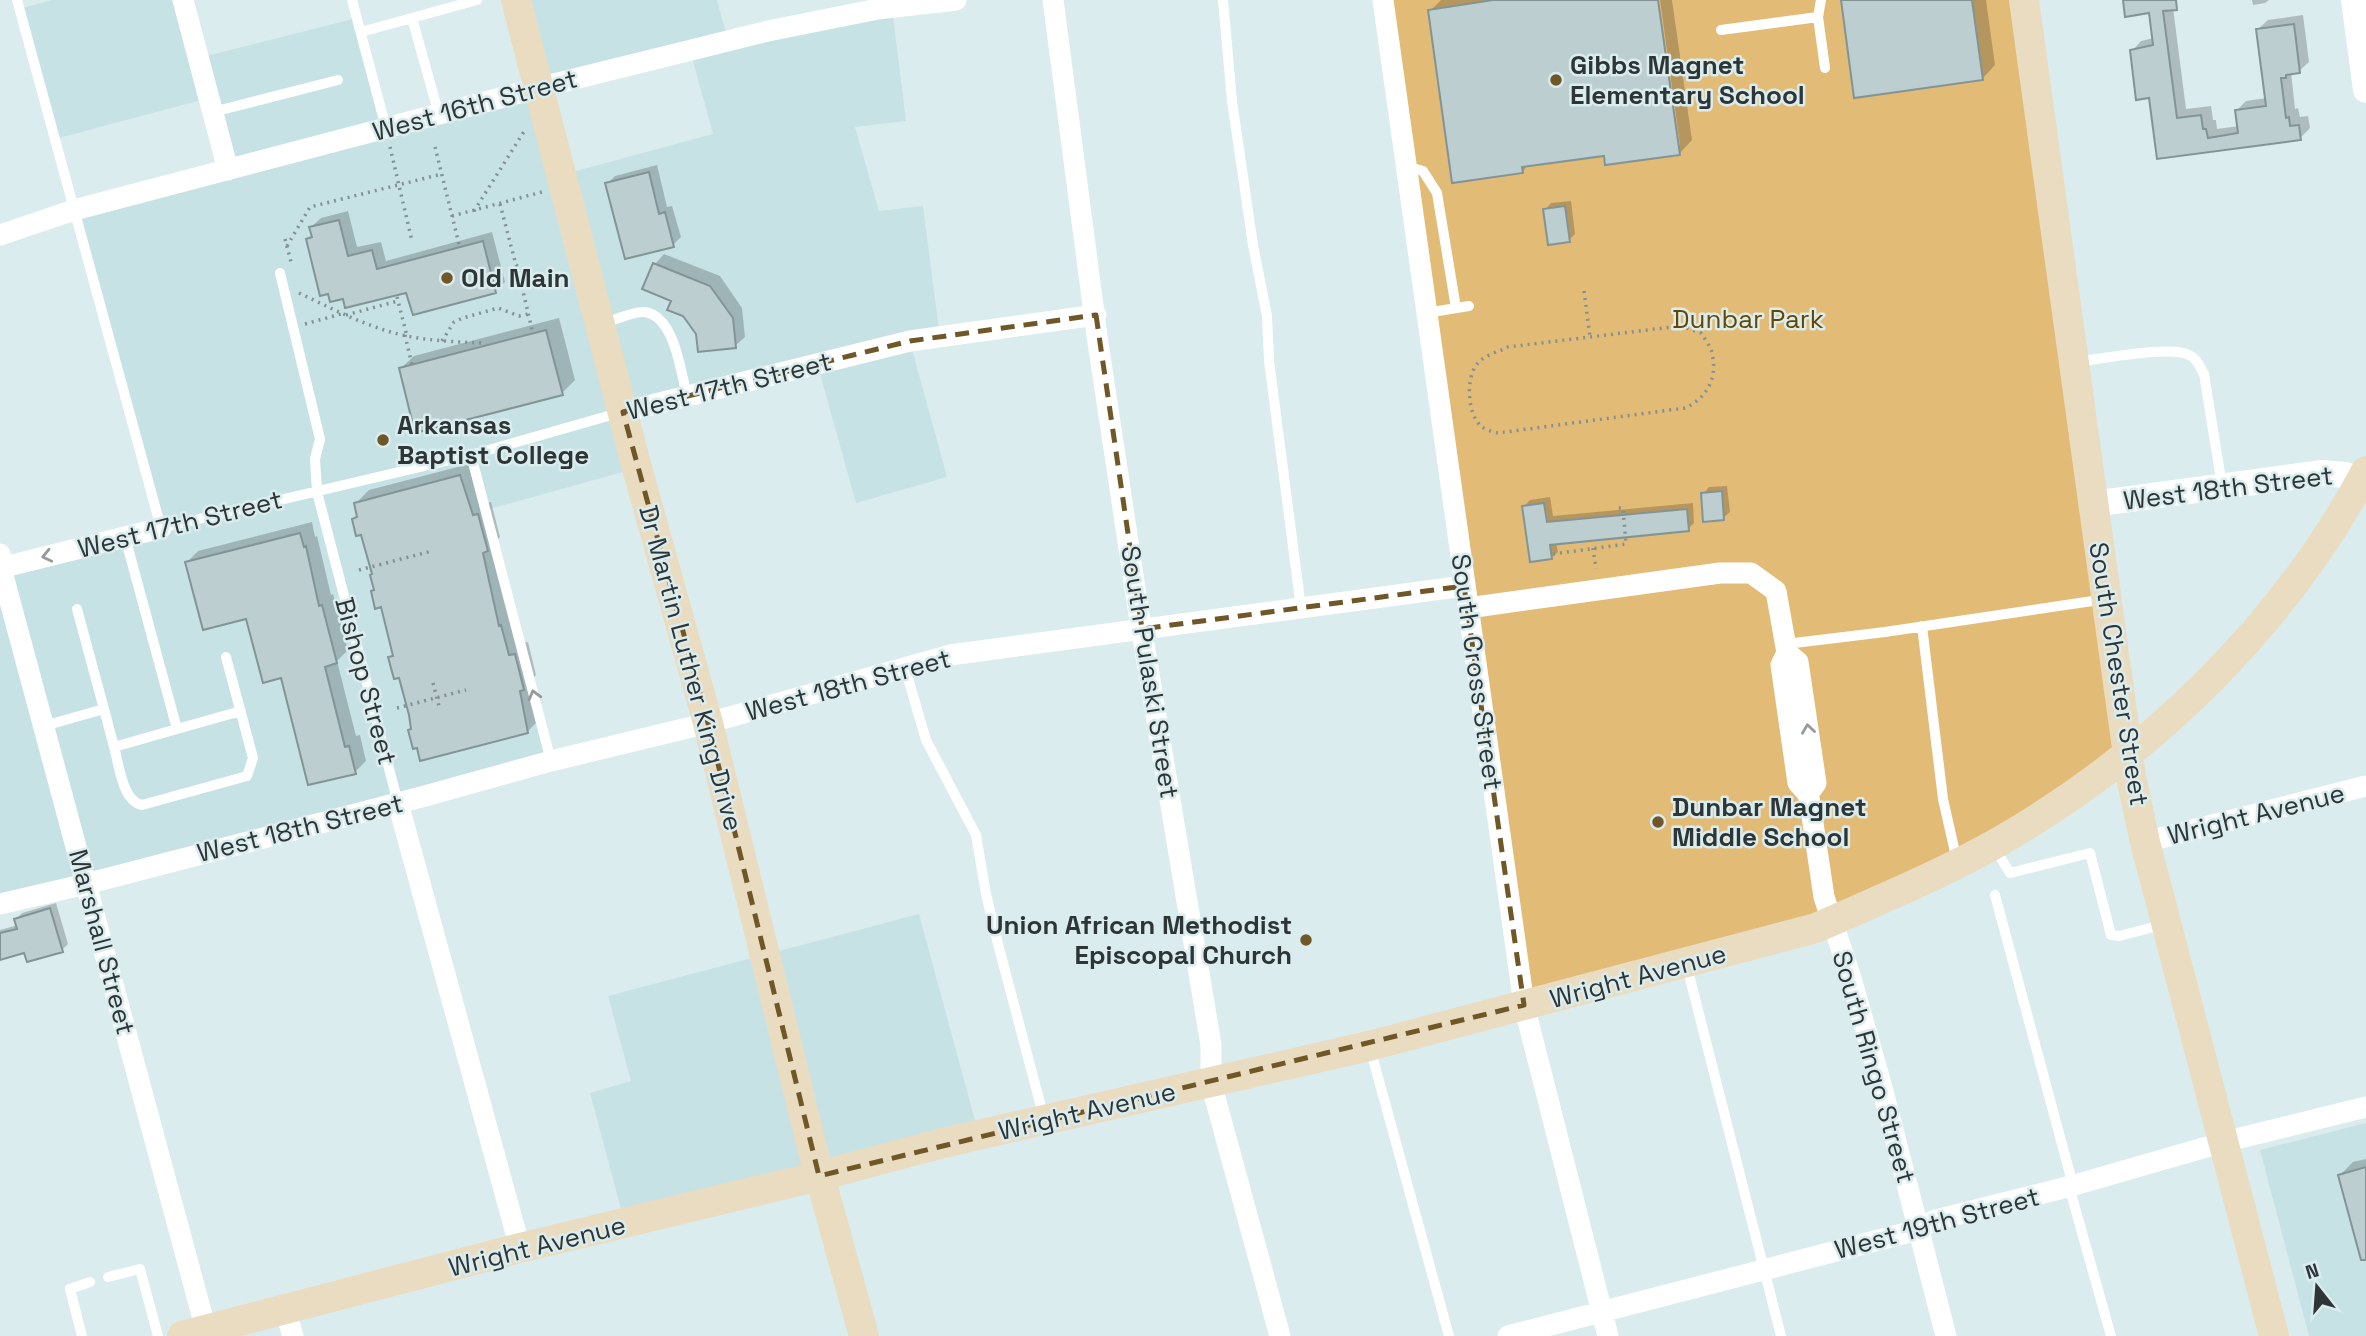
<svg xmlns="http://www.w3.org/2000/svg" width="2366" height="1336" font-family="'Space Grotesk',sans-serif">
  <rect width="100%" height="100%" fill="#daecee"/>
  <path fill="#c7e2e5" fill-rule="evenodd" d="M52 0H183L199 58 357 18 386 128 537 88 516 0H717L728 40 892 8 906 121 855 127 879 211 923 206 940 338 910 342 947 477 856 503 817 363 624 412 637 468 486 510 551 761 0 904V568L160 528 74 210 227 170 209 98 55 139 19 9ZM690 50 713 134 561 175 538 89Z
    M919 914 979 1135 625 1224 590 1093 631 1081 608 996Z
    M2366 1123V1336H2309L2260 1150Z"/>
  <path fill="#e2bc76" d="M1382 0H2026L2128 753 1831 921 1524 1005Z"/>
  <path fill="#0003" d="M1441 0H1656L1676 145H1680L1660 0H1672L1692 140 1679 154H1606L1529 164 1522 172 1430 11Z
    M1843 0H1986L1995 65 1982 79Z
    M2125 0H2172L2186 109 2211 106 2213 120H2216L2217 129 2239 126 2237 110 2246 101 2267 98 2258 29 2268 20 2303 15 2309 62 2299 71 2291 72 2295 109 2298 108 2300 117 2308 116 2310 128 2300 138 2159 158 2150 96 2132 51 2141 41 2154 38 2150 12Z
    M2252 0H2269L2265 3 2253 5Z
    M657 165 667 207 672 206 681 237 673 245 607 184 615 176Z
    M1571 201 1575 234 1569 240 1545 210 1551 203Z
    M348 211 357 247 381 242 386 261 492 232 505 282 495 291H408L344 296 308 239 313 234 311 227 321 218Z
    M664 254 720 276 742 308 745 337 735 346 698 333 673 300 655 264Z
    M559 318 575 380 562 393 400 369 414 356Z
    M473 463 486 503 491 502 500 537 496 541 522 643 528 642 536 675 532 679 541 718 527 732 413 728 400 676 390 658 394 653 363 533 354 519 358 515 355 504 369 490Z
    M1727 486 1730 512 1723 518 1703 494 1709 487Z
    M1550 497 1553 516 1693 503 1694 523 1688 529 1556 543 1558 552 1551 558 1524 506 1530 500Z
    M312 522 315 537 317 536 331 595 333 594 348 650 337 661 356 736 360 735 366 761 355 772 282 676 247 617 187 562 198 551Z
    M56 903 68 944 62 950 25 951 0 958V930L18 925 16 919 22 913Z
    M2366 1159V1243L2340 1175 2353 1162Z"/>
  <path fill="#bcced0" stroke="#839496" stroke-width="2" d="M1493 0H1658L1680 155 1605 165 1604 156 1522 167 1523 173 1452 183 1428 10Z
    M1841 0H1972L1983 80 1854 98Z
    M2123 0H2176L2177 10 2163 11 2177 118 2201 115 2203 129H2206L2208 138 2238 133 2235 110 2266 106 2256 29 2294 24 2300 73 2286 75V78H2281L2286 118 2289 117 2290 126 2299 125 2301 140 2157 159 2149 98 2136 100 2130 50 2153 45 2149 13 2125 17Z
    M649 172 659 214 665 212 674 247 625 259 605 183Z
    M1565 206 1570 242 1548 245 1543 209Z
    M339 220 348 256 372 250 377 269 483 241 496 293 413 315 406 293 345 308 343 299 330 302 328 294 320 296 306 239 312 237 309 227Z
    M653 263 710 286 733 318 736 348 698 352 696 334 683 316 667 310 671 301 642 289Z
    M546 330 563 395 415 433 399 368Z
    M460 475 473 515 478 514 488 551 483 553 499 626 501 625 509 655 515 654 524 690 520 691 528 733 420 761 417 748 413 749 408 730 411 729 409 715 399 678 394 679 388 657 393 656 381 607 375 609 371 591 374 590 370 575 372 574 361 535 356 536 352 519 357 517 354 503Z
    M1722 491 1724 520 1703 522 1701 493Z
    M1544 503 1547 522 1687 509 1689 531 1550 545 1552 559 1530 562 1522 506Z
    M300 533 304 547 306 546 319 606 322 605 337 663 325 667 345 747 349 746 356 774 308 785 281 678 263 683 246 619 203 630 185 562Z
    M50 908 63 952 27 962 24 953 0 960V933L17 929 14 919Z
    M2366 1167V1260H2361L2338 1175Z"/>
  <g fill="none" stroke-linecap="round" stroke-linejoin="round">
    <path stroke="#849192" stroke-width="3.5" stroke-dasharray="2 5" stroke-linecap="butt" d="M390 147 412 241
      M435 147 459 244
      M500 204 516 265 526 272 527 276 522 287 533 334
      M474 211 525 130
      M452 216 542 192
      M285 239 291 262
      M287 246 310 207 442 174
      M1584 291 1590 337
      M299 293C333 309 365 326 402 335 429 341 457 342 484 343
      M397 297 407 336
      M346 315 398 301
      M305 324 341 314
      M1680 326 1701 333C1705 339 1711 347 1712 353 1718 378 1707 398 1685 408L1498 433C1493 432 1486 430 1482 427 1467 415 1465 377 1478 363 1485 355 1498 352 1508 347Z
      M405 335 412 365
      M442 341 454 322 463 318 498 308 519 316 528 314
      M1593 548 1596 569
      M1553 554 1626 544 1623 508H1617
      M359 570 432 551
      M433 683 439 706
      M397 708 466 690"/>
    <path stroke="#fff" stroke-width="10" d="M17 0 161 528 471 455 622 412
      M352 0 386 128
      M1223 0 1232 101 1253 245 1267 316 1269 361 1301 608
      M1821 0 1818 17 1825 68
      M1721 30 1818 17
      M361 32 412 18
      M213 112 338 80
      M439 115 412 18 477 0
      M1406 166 1423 171 1437 193 1456 308
      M280 273 320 439 315 459 317 492 398 803
      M1426 313 1469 306
      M602 324C612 321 634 311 644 312 675 315 681 374 687 396
      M2076 362C2100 359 2168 346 2187 354 2197 358 2199 365 2204 374L2222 486
      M471 455 551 761
      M77 609 104 709
      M1922 626 1943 799 1957 861
      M1786 644 1885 632 2106 599
      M905 668 926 740 976 835 986 894 998 944 1044 1118
      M44 726 104 709 114 747 177 729 125 537
      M177 729 241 711
      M114 747C119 764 122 801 142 805L247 776 253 758 226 657
      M1994 847 2010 873 2090 853 2111 935 2119 936 2166 924
      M1995 895 2070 1174 2072 1197 2111 1336
      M1686 963 1781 1336
      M1370 1048 1449 1336
      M108 1277 140 1269 158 1336
      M82 1336 70 1289 90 1282"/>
    <path stroke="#fff" stroke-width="21" d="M183 0 228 170
      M1053 0 1097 336 1138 608 1211 1045V1083L1280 1336
      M1383 0 1524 1005 1608 1336
      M0 235 74 210 538 88 768 31 878 9 956 0
      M623 412 910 341 1096 315
      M0 554 1 568 206 1330
      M0 568 161 528
      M1468 608 1720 573H1751L1776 591 1787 653 1781 665 1798 783 1808 794 1810 803 1824 897 1851 978 1883 1091 1946 1336
      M1787 653 1798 662 1816 783 1808 794
      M398 803 520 1248
      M2145 842 2366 786
      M0 904 86 884 425 796 551 761 708 723 950 655 1464 586
      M285 1310 293 1336
      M1508 1336 1906 1233 1936 1220 2071 1186 2224 1142 2366 1107"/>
    <path stroke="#fff" stroke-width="26" d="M2354 0 2366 90
      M2093 504 2322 473 2345 475 2362 480"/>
    <path stroke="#eadcc0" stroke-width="30" d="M516 0 637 468 708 723 813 1151 864 1336
      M2024 0 2131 777 2145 842 2274 1336
      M182 1336 520 1248 819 1176 943 1143 1369 1046 1816 928C1879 900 1943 874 2002 840 2152 753 2284 625 2366 471"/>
  </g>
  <defs><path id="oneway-chevron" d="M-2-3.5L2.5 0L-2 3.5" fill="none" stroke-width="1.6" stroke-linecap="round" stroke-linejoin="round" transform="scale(1.75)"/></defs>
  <g stroke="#969a9a">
    <use href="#oneway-chevron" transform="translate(47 556) rotate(167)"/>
    <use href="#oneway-chevron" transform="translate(534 695) rotate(-105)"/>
    <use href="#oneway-chevron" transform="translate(1808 729) rotate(-98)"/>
  </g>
  <path fill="none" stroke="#705728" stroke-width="5" stroke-dasharray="14 9" stroke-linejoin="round" d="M1096 315 1142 629 1464 586 1524 1005 819 1176 708 723 623 412 910 341Z"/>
  <g fill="#705728" stroke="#daecee" stroke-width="2.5">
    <circle cx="1556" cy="80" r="7"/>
    <circle cx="447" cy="278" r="7"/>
    <circle cx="383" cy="440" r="7"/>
    <circle cx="1658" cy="822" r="7"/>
    <circle cx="1306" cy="940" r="7"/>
  </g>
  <g text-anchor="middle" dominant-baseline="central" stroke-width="5" stroke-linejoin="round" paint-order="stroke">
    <g font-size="26" font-weight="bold" fill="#2e3536" stroke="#daecee" text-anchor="start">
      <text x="1570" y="65">Gibbs Magnet<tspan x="1570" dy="30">Elementary School</tspan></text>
      <text x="461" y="278">Old Main</text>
      <text x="397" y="425">Arkansas<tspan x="397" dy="30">Baptist College</tspan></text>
      <text x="1672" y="807">Dunbar Magnet<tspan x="1672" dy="30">Middle School</tspan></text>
      <text x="1292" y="925" text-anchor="end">Union African Methodist<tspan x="1292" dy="30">Episcopal Church</tspan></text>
    </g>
    <g font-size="26" fill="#2e3536" stroke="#daecee">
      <text transform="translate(475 105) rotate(-15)">West 16th Street</text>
      <text transform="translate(729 386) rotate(-14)">West 17th Street</text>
      <text transform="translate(2228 488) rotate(-7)">West 18th Street</text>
      <text transform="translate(180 524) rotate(-14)">West 17th Street</text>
      <text transform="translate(691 668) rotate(75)">Dr Martin Luther King Drive</text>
      <text transform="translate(1150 672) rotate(81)">South Pulaski Street</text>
      <text transform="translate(1477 672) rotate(82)">South Cross Street</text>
      <text transform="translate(2119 674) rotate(81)">South Chester Street</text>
      <text transform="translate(366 681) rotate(75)">Bishop Street</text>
      <text transform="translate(848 685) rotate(-15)">West 18th Street</text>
      <text transform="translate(2256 814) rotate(-14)">Wright Avenue</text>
      <text transform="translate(300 828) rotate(-14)">West 18th Street</text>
      <text transform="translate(102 942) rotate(75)">Marshall Street</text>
      <text transform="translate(1638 976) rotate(-15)">Wright Avenue</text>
      <text transform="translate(1874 1067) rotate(74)">South Ringo Street</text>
      <text transform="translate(1087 1111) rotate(-13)">Wright Avenue</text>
      <text transform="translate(1937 1223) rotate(-15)">West 19th Street</text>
      <text transform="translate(537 1246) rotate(-14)">Wright Avenue</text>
    </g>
    <g font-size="26" fill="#644700" stroke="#daecee">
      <text x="1748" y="319">Dunbar Park</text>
    </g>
  </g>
  <g transform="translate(2317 1287) rotate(343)" stroke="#daecee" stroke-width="5" paint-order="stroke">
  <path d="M0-5L12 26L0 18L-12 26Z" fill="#2e3536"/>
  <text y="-10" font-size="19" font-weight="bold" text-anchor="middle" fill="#2e3536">N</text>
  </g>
</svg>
